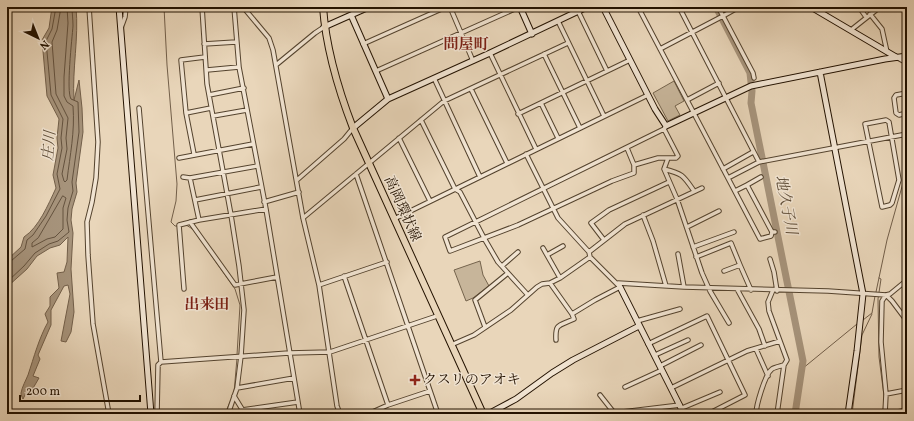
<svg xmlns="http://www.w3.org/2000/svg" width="914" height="421" font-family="Vollkorn,'Noto Serif JP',serif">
  <rect width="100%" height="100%" fill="#e9d6ba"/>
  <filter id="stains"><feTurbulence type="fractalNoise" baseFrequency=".005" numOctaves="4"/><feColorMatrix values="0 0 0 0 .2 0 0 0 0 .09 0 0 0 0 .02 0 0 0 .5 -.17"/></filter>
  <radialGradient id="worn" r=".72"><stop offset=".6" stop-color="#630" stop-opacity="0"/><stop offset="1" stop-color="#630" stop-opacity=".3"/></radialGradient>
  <path fill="#c7b59a" stroke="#75644d" d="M674 81 684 101 675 106 680 115 668 121 653 93Z
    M480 261 483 275 489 286 473 298 466 301 454 270Z"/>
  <path fill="#a6937b" stroke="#725f4a" d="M52 7H76C79 38 72 69 74 100L79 80 82 108 83 132 76 183 77 192 72 209 71 220 73 233 71 269 74 312 71 332 66 342 61 341 70 294 68 285 64 286 51 310V325L38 355 40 359 33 376 39 378 32 390 27 391 23 399C22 397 21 395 21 393 22 387 26 380 28 375 34 357 39 338 48 322L45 314 50 306V297L59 288 57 273 64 272 67 262 68 237 60 245 50 248 37 256 27 269 7 287V260L21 247 24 237C39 227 48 205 56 188L53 175 58 148 57 138 59 119 47 96 42 40 49 28Z
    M7 197 11 208V230L7 231Z"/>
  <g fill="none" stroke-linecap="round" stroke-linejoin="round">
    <path stroke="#64523e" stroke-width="1" d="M61 7 57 30 52 42 56 94 68 118 66 138 67 149 62 174 64 181 65 182 67 180C70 155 75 132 73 106L67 102 64 96V77L68 23 67 7
      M63 196 66 198 63 208V229L55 237 47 239 32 247V243L38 238Z
      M7 262 11 261 25 249 27 240 33 235 46 216 60 189 57 174 62 148 61 138 63 119 51 95 46 41 52 29 56 7
      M7 282 24 266 35 253 49 244 58 241 69 232 67 220 68 208 73 191 72 182 79 132 78 102 71 99C66 91 72 39 73 26 73 19 72 13 72 7"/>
    <path stroke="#725f4a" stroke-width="1" d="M164 7 167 65 177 184 176 201 171 222 175 226H178
      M185 225C193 227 197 235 201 241
      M211 255 235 289 240 305 237 355
      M879 278 881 279 878 299 879 357 884 396 883 414
      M876 292 887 240 903 183 907 175
      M863 320 872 313 875 296
      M802 369 857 324
      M234 393 237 358
      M225 414 230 402
      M852 414 862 335 872 314"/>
    <path stroke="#a6937b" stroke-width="7" d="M716 7 750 73 752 91 751 103 803 361 795 414"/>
    <g stroke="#54432e" stroke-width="5.5">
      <path id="street" d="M89 7 98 142 96 178 92 202 87 222 88 255 93 324 109 414
        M202 7 207 84 231 215 239 266 244 310 241 356 237 388 228 414
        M234 7 239 67 266 209 300 414
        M243 7 269 38 273 50 303 218 319 285 337 406 340 414
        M450 7 473 61
        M638 7 760 239 771 236 772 232H775
        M679 7 759 162 907 134
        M718 7 723 16 739 7
        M859 7 866 17
        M578 11 607 71
        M820 12 825 7
        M870 14 882 29 887 52
        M558 21 604 116
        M121 28 125 17 126 7
        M851 30 880 7
        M204 44 236 42
        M363 44 446 7
        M660 49 723 16 753 73 754 78
        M490 53 536 149
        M544 54 580 128
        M898 58 907 63
        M276 65 315 33 324 27
        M207 70 239 67
        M376 71 519 7
        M434 78 480 177
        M471 89 507 163
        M907 93 896 95 894 98 896 113 899 115 907 113
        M209 95 244 88
        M687 100 719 83
        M541 103 558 138
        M139 108 161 362
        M186 113 211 108
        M518 114 630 60
        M213 116 247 110
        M421 120 455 189 460 192 484 238 498 262 527 294
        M886 120 889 122 899 180 892 203 890 205 882 207 865 124Z
        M399 138 430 201
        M627 148 634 165V173L612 181 518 225 450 251 445 237 664 129 666 126
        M194 154 186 113 181 60 205 57
        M526 154 558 218 589 252 590 257 620 287 595 300 572 314
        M179 158 253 144
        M668 158 664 169 677 199 702 273 710 291 729 323
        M634 165 658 158H676L678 156 664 129
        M664 169C683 174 683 175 694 191
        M723 169 753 152
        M356 174 438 414
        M183 177 190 178 257 166
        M190 178 199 220 266 209
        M728 178 759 162
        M297 180 344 139 353 128
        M747 185 761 177
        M735 191 747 185 772 232
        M195 200 261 187
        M264 202 299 192
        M643 215 653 241 666 286
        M303 218 444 101 568 43
        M394 219 648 95
        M190 222 235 285 277 277
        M687 227 719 211
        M604 240 591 223 609 210 669 182
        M693 247 734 232
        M543 248 560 278
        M589 252 625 224 702 188
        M678 254 684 287
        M547 255 563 246
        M696 257 731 243 740 265 724 271
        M770 259 774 272 777 291
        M740 265 751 290
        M502 266 518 252
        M344 276 388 405
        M550 283 572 314 574 319C559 326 555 323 556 340
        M618 283 684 287 828 291 886 295 890 294 907 280
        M319 285 387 262
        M184 289 179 225 199 220
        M737 289 759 329 765 346
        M886 295 892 301 907 321
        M637 321 680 309
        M485 327 475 300 508 273
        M648 344 707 316 745 395 708 414
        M451 345 474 335 511 310 537 287 542 284 550 283 560 278 590 257
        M756 349 768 376
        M655 355 688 340
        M660 366 701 345
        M625 387 662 370
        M237 388 294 378
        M671 388 747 351 780 341
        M886 394 907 390
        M600 395 615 414
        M234 396 245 414
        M682 408 720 392
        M242 410 298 402
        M614 413 680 405
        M157 414 158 365 161 362 289 353 330 352 437 316
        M368 414 388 405 430 391
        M756 414C756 406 765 374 772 369 775 367 781 366 784 365L787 360 769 311 768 302 773 290
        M777 414 784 365
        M885 414 886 394 881 342 882 301 886 295
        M888 414 907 410"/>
    </g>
    <g stroke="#231200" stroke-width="7">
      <path id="secondary" d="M119 7 151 414
        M520 7 532 34
        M603 7 655 109 666 126 751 86 885 59 907 56
        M811 7 896 57
        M351 15 388 99
        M324 27 369 7
        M820 72 863 294 857 351 848 414
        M353 128 388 99 490 53 587 7
        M620 287 684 414
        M488 414 516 399 552 373 573 360 639 326"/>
    </g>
    <g stroke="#231200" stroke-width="8">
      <path id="primary" d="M323 7C326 49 338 89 353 128L483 414"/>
    </g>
    <use href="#street" stroke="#f1e4d2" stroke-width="3.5"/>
    <use href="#secondary" stroke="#f1e4d2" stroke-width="5"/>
    <use href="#primary" stroke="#e9d6ba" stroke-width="6"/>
  </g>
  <path fill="#8f2418" stroke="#f1e4d2" stroke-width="1.5" d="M413 374h4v4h4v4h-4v4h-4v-4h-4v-4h4z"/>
  <g text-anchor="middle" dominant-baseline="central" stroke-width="3" stroke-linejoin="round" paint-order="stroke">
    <g font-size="14" fill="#231200" stroke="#f1e4d2">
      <text transform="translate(402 209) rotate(66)">高岡環状線</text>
    </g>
    <g font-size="14" fill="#231200" stroke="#f1e4d2" text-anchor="start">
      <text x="423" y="380">クスリのアオキ</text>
    </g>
    <g font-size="15" font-weight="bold" fill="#7a1f14" stroke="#f1e4d2">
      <text x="466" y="45">問屋町</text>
      <text x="207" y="305">出来田</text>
    </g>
    <g font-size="15" font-style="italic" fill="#5e4c37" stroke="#f1e4d2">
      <text transform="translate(50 146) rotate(-85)">庄川</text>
      <text transform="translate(785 205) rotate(79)">地久子川</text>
    </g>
  </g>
  <rect width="914" height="421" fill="none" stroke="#e9d6ba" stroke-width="24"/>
  <rect x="8" y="8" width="898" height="405" fill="none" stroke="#231200" stroke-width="2"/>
  <rect x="12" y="12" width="890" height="397" fill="none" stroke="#231200"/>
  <g transform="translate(38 38) rotate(137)" stroke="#f1e4d2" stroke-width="3" paint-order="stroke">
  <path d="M0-3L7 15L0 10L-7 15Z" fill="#231200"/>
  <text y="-6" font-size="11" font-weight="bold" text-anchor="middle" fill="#231200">N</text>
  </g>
  <path d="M20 395v6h120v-6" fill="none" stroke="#231200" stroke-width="2"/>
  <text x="26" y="395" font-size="12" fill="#231200" stroke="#f1e4d2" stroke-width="3" paint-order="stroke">200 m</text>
  <rect width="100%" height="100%" filter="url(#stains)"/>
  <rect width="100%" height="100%" fill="url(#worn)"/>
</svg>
